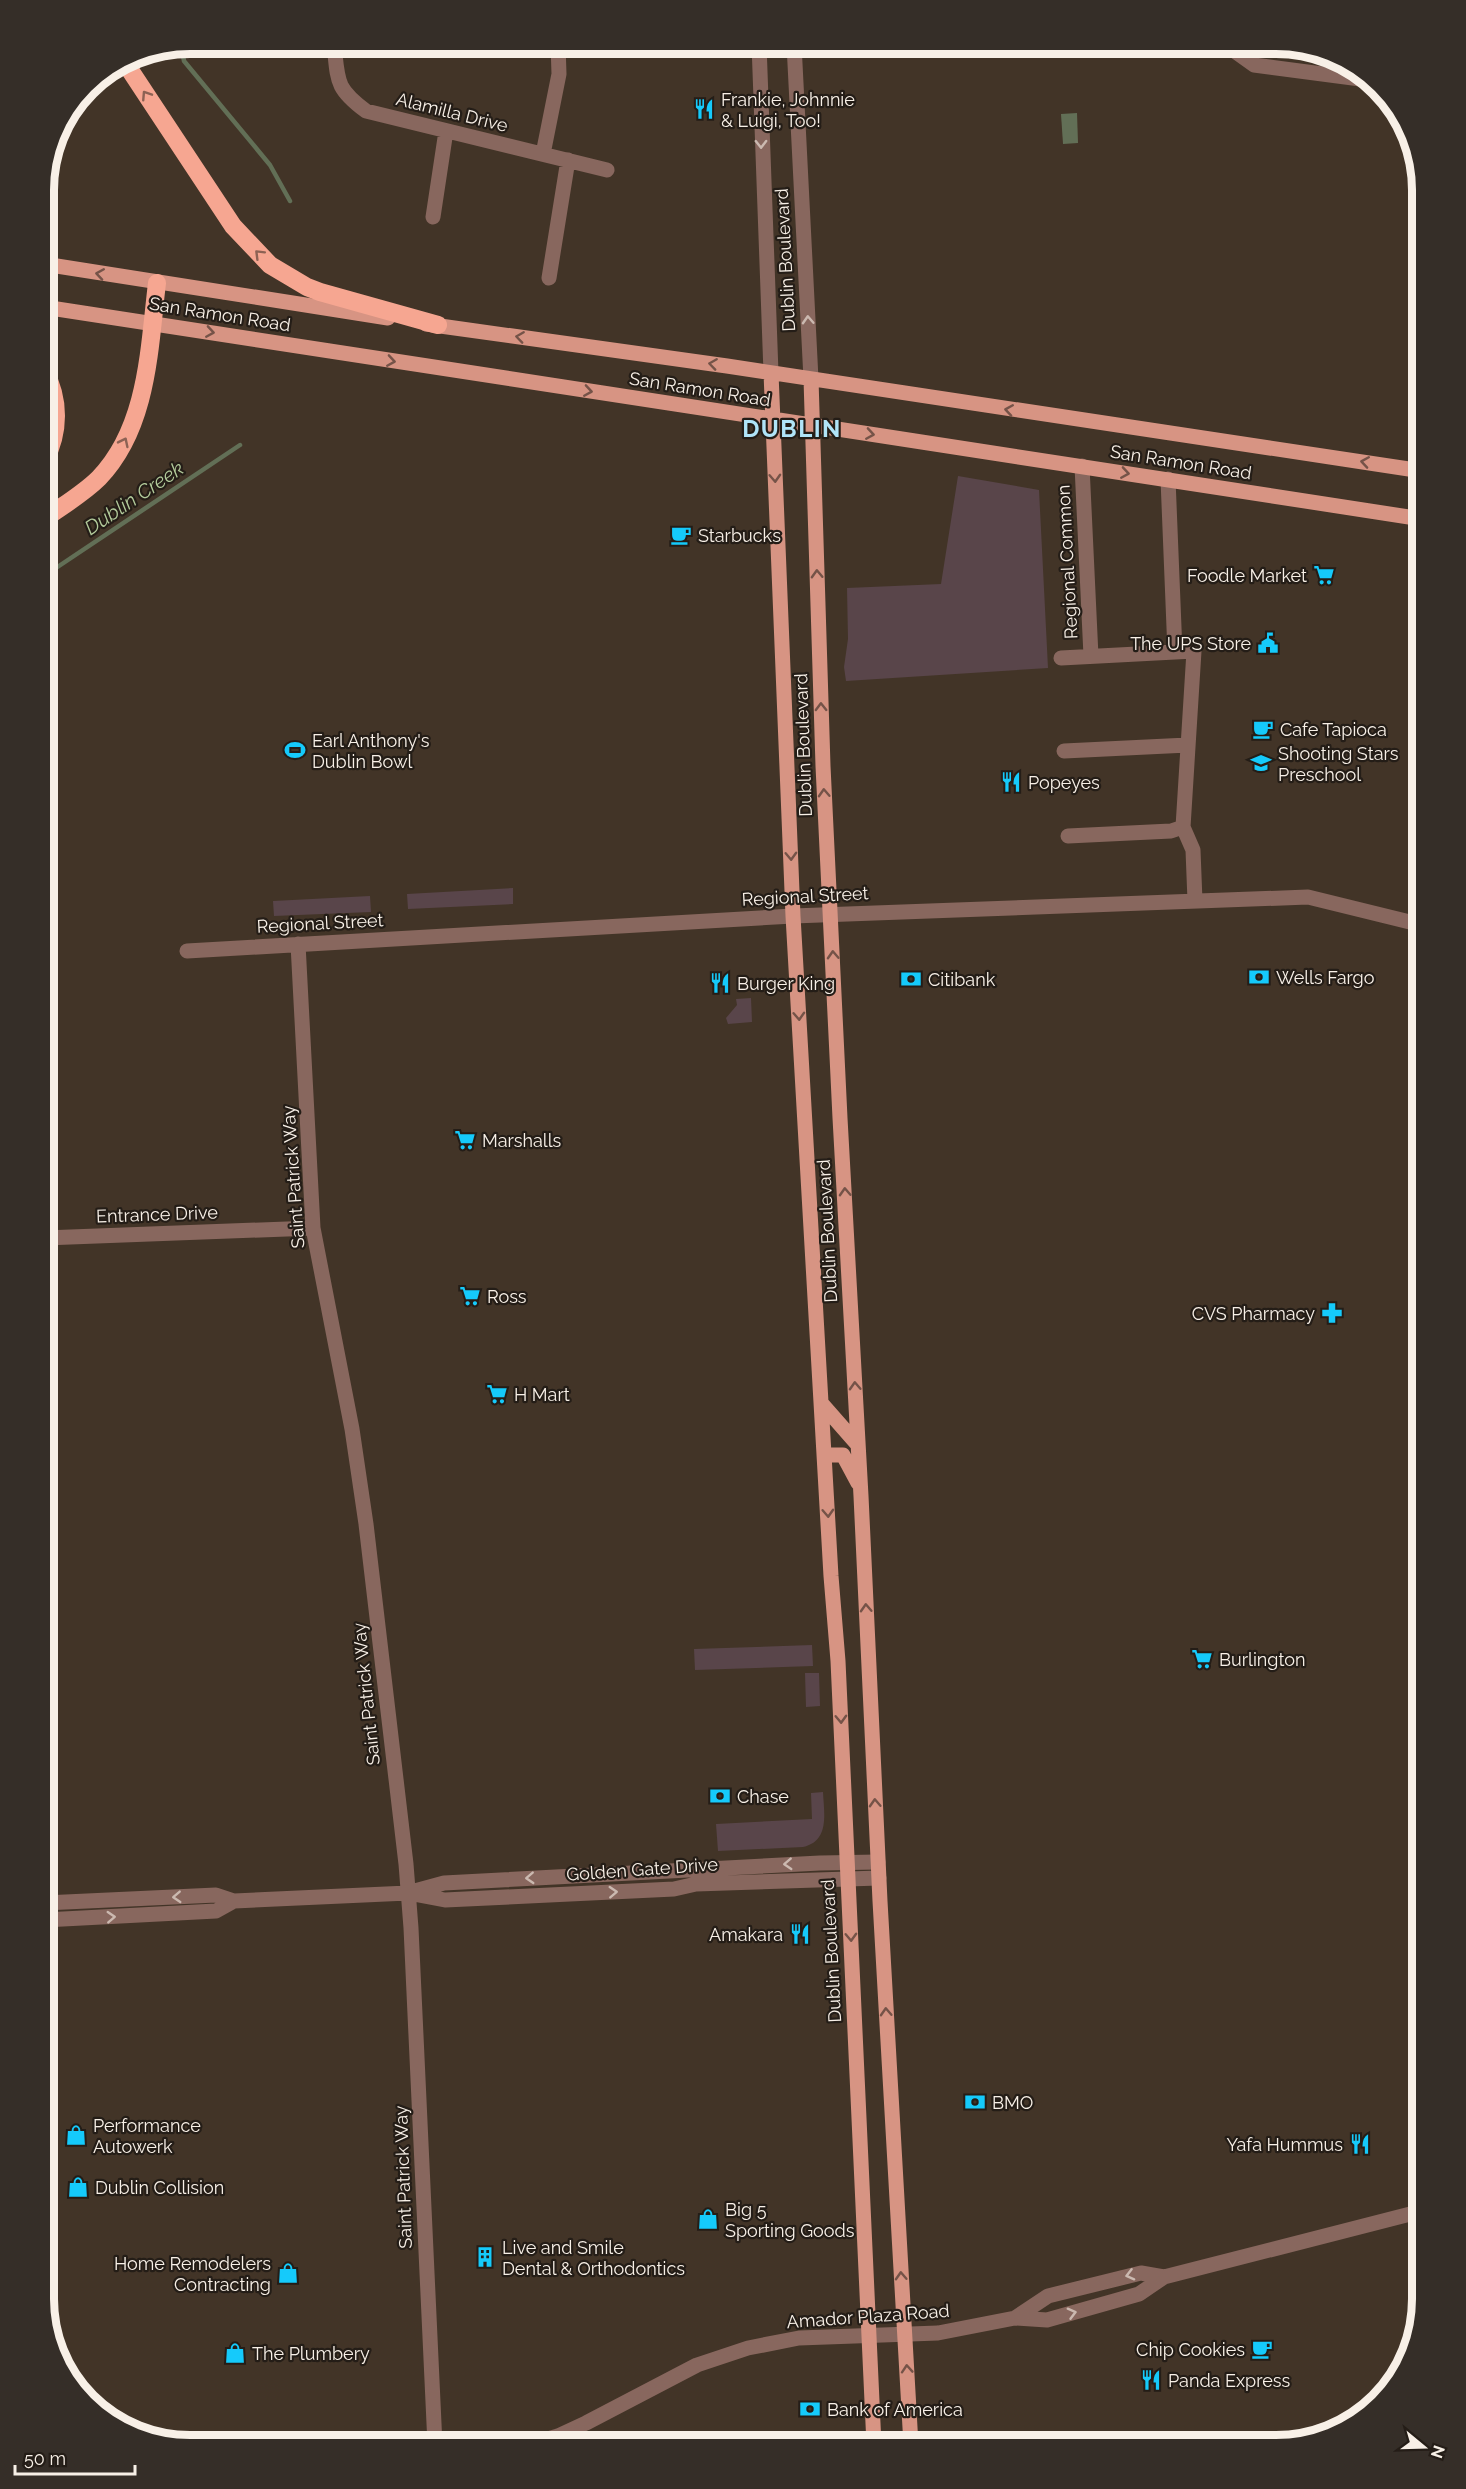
<svg xmlns="http://www.w3.org/2000/svg" width="1466" height="2489" font-family="Raleway,sans-serif">
  <rect width="100%" height="100%" fill="#423427"/>
  <path fill="#59454a" d="M958 476 1039 490 1048 668 846 681 844 667 848 639 847 588 941 584Z
    M513 888V904L408 909 407 894Z
    M370 896 371 912 274 916 273 901Z
    M751 998 752 1022 728 1024 726 1018 737 1005 736 999Z
    M812 1645 813 1666 695 1670 694 1649Z
    M805 1673H819L820 1706 806 1707Z
    M823 1792C824 1813 830 1841 803 1847L718 1851 716 1824 812 1819 811 1793Z"/>
  <path fill="#626f56" d="M1077 113 1078 143 1063 144 1061 114Z"/>
  <g fill="none" stroke-linecap="round" stroke-linejoin="round">
    <path stroke="#626f56" stroke-width="4.5" d="M181 45 184 61 270 165 290 201
      M44 576 240 445"/>
    <path stroke="#88675e" stroke-width="15" d="M334 44C338 81 335 88 366 111L607 170
      M759 44 771 373
      M794 44 811 379
      M1232 44 1233 50 1254 65 1368 80
      M543 154 559 74 558 44
      M433 217 446 131
      M549 278 568 160
      M1082 466 1091 656
      M1168 479 1175 652
      M1061 658 1194 651 1183 827 1193 850 1195 901
      M1064 751 1188 745
      M1068 836 1171 831 1183 827
      M298 944 313 1228 352 1429 366 1524 406 1864 411 1928 435 2445
      M187 951 793 916 1308 897 1422 925
      M47 1280 44 1238 313 1228
      M411 1892 444 1883 820 1863 878 1862
      M44 1903 216 1895 234 1901 408 1893 445 1900 674 1889 696 1884 879 1878
      M44 1920 216 1911 234 1901
      M1015 2318 1048 2296 1141 2273 1164 2277
      M528 2445 558 2436 586 2423 697 2365 748 2348 799 2338 938 2333 1015 2318 1047 2320 1139 2294 1164 2277 1422 2211"/>
    <path stroke="#d79483" stroke-width="15" d="M44 264 388 318
      M44 307 1422 519
      M426 324 727 366 1422 471
      M771 373 793 916 831 1576 838 1661 874 2445
      M811 379 823 766 840 1118 861 1496 880 1901 911 2445
      M822 1404 858 1445
      M825 1455H843L858 1483"/>
    <path stroke="#f6a691" stroke-width="18" d="M124 61 233 226 270 265 307 287 320 292 438 325
      M44 462C60 432 60 399 44 370
      M44 519C62 506 83 494 99 478 148 427 149 349 157 283"/>
  </g>
  <defs><path id="oneway-chevron" d="M-2-3.5L2.5 0L-2 3.5" fill="none" stroke-width="1.6" stroke-linecap="round" stroke-linejoin="round" transform="scale(1.5)"/></defs>
  <g stroke="#8d6254">
    <use href="#oneway-chevron" transform="translate(146 95) rotate(-123)"/>
    <use href="#oneway-chevron" transform="translate(259 254) rotate(-135)"/>
    <use href="#oneway-chevron" transform="translate(124 442) rotate(-64)"/>
  </g>
  <g stroke="#cbb9b0">
    <use href="#oneway-chevron" transform="translate(761 144) rotate(89)"/>
    <use href="#oneway-chevron" transform="translate(808 320) rotate(-93)"/>
    <use href="#oneway-chevron" transform="translate(788 1864) rotate(177)"/>
    <use href="#oneway-chevron" transform="translate(530 1878) rotate(177)"/>
    <use href="#oneway-chevron" transform="translate(613 1892) rotate(-3)"/>
    <use href="#oneway-chevron" transform="translate(177 1897) rotate(177)"/>
    <use href="#oneway-chevron" transform="translate(111 1917) rotate(-3)"/>
    <use href="#oneway-chevron" transform="translate(1130 2275) rotate(166)"/>
    <use href="#oneway-chevron" transform="translate(1072 2313) rotate(-15)"/>
  </g>
  <g stroke="#755348">
    <use href="#oneway-chevron" transform="translate(100 274) rotate(-171)"/>
    <use href="#oneway-chevron" transform="translate(210 332) rotate(9)"/>
    <use href="#oneway-chevron" transform="translate(520 337) rotate(-172)"/>
    <use href="#oneway-chevron" transform="translate(391 361) rotate(9)"/>
    <use href="#oneway-chevron" transform="translate(713 364) rotate(-172)"/>
    <use href="#oneway-chevron" transform="translate(588 391) rotate(9)"/>
    <use href="#oneway-chevron" transform="translate(1009 410) rotate(-171)"/>
    <use href="#oneway-chevron" transform="translate(870 434) rotate(9)"/>
    <use href="#oneway-chevron" transform="translate(1365 462) rotate(-171)"/>
    <use href="#oneway-chevron" transform="translate(1125 473) rotate(9)"/>
    <use href="#oneway-chevron" transform="translate(775 478) rotate(87)"/>
    <use href="#oneway-chevron" transform="translate(817 574) rotate(-92)"/>
    <use href="#oneway-chevron" transform="translate(821 707) rotate(-91)"/>
    <use href="#oneway-chevron" transform="translate(824 793) rotate(-93)"/>
    <use href="#oneway-chevron" transform="translate(791 856) rotate(88)"/>
    <use href="#oneway-chevron" transform="translate(833 955) rotate(-93)"/>
    <use href="#oneway-chevron" transform="translate(799 1016) rotate(87)"/>
    <use href="#oneway-chevron" transform="translate(845 1192) rotate(-93)"/>
    <use href="#oneway-chevron" transform="translate(855 1386) rotate(-93)"/>
    <use href="#oneway-chevron" transform="translate(828 1513) rotate(87)"/>
    <use href="#oneway-chevron" transform="translate(866 1608) rotate(-93)"/>
    <use href="#oneway-chevron" transform="translate(841 1719) rotate(88)"/>
    <use href="#oneway-chevron" transform="translate(875 1803) rotate(-93)"/>
    <use href="#oneway-chevron" transform="translate(851 1937) rotate(88)"/>
    <use href="#oneway-chevron" transform="translate(886 2012) rotate(-93)"/>
    <use href="#oneway-chevron" transform="translate(901 2276) rotate(-93)"/>
    <use href="#oneway-chevron" transform="translate(907 2369) rotate(-94)"/>
  </g>
  <defs>
    <g id="restaurant-bare" transform="scale(1.62)"><path d="M-5-6h1v4h1v-4h1v4h1v-4h1v5L-1.5 .5V6h-2V.5L-5-1ZM5-6V6H3V1.5H1.5Q1.5-4 5-6Z" fill="#15cafb" stroke="#241d17" stroke-width="2.5" paint-order="stroke"/></g>
    <g id="cafe-bare" transform="scale(1.62)"><path d="M-5.5-4.5H6V0H3Q3 3.5 0 3.5H-2.5Q-5.5 3.5-5.5 0ZM3-3.2v2h1.7v-2ZM-6 4.5H4V6H-6Z" fill="#15cafb" stroke="#241d17" stroke-width="2.5" paint-order="stroke"/></g>
    <g id="supermarket-bare" transform="scale(1.62)"><path d="M-6-5.5h2.5l.6 2H6L4.5 2H-2.5L-4.4-4H-6ZM-1.5 3.2a1.3 1.3 0 1 0 .1 0ZM3 3.2a1.3 1.3 0 1 0 .1 0Z" fill="#15cafb" stroke="#241d17" stroke-width="2.5" paint-order="stroke"/></g>
    <g id="civic-bare" transform="scale(1.62)"><path d="M-.6-6.5H3V-4.5H.6V-3L4-1V1h2V6H-6V1h2V-1L-.6-3ZM-1.2 2.5V6h2.4V2.5Z" fill="#15cafb" stroke="#241d17" stroke-width="2.5" paint-order="stroke"/></g>
    <g id="stadium-bare" transform="scale(1.62)"><path d="M0-5a6.5 5 0 1 0 0 10a6.5 5 0 1 0 0-10ZM-3.5-1.8h7v3.6h-7Z" fill="#15cafb" stroke="#241d17" stroke-width="2.5" paint-order="stroke"/></g>
    <g id="school-bare" transform="scale(1.62)"><path d="M0-5L7-2L0 1L-7-2ZM-4 1L0 2.5L4 1V4Q0 6-4 4Z" fill="#15cafb" stroke="#241d17" stroke-width="2.5" paint-order="stroke"/></g>
    <g id="bank-bare" transform="scale(1.62)"><path d="M-6-4H6V4H-6ZM0-2.3a2.3 2.3 0 1 0 0 4.6a2.3 2.3 0 1 0 0-4.6Z" fill="#15cafb" stroke="#241d17" stroke-width="2.5" paint-order="stroke"/></g>
    <g id="pharmacy-bare" transform="scale(1.62)"><path d="M-2-6h4v4h4v4h-4v4h-4v-4h-4v-4h4Z" fill="#15cafb" stroke="#241d17" stroke-width="2.5" paint-order="stroke"/></g>
    <g id="shop-bare" transform="scale(1.62)"><path d="M-5-2.5h2.3a2.7 3.5 0 0 1 5.4 0H5L5.5 6h-11ZM-1.5-2.5h3a1.5 2.3 0 0 0-3 0Z" fill="#15cafb" stroke="#241d17" stroke-width="2.5" paint-order="stroke"/></g>
    <g id="building-bare" transform="scale(1.62)"><path d="M-4-6H4V6H1V3H-1V6H-4ZM-2.5-4.3h1.7v1.8h-1.7ZM.8-4.3h1.7v1.8H.8ZM-2.5-1h1.7V.8h-1.7ZM.8-1h1.7V.8H.8Z" fill="#15cafb" stroke="#241d17" stroke-width="2.5" paint-order="stroke"/></g>
  </defs>
  <g fill-rule="evenodd">
    <use href="#restaurant-bare" x="704" y="109"/>
    <use href="#cafe-bare" x="681" y="535"/>
    <use href="#supermarket-bare" x="1324" y="575"/>
    <use href="#civic-bare" x="1268" y="643"/>
    <use href="#cafe-bare" x="1263" y="729"/>
    <use href="#stadium-bare" x="295" y="750"/>
    <use href="#school-bare" x="1261" y="763"/>
    <use href="#restaurant-bare" x="1011" y="782"/>
    <use href="#bank-bare" x="1259" y="977"/>
    <use href="#bank-bare" x="911" y="979"/>
    <use href="#restaurant-bare" x="720" y="983"/>
    <use href="#supermarket-bare" x="465" y="1140"/>
    <use href="#supermarket-bare" x="470" y="1296"/>
    <use href="#pharmacy-bare" x="1332" y="1313"/>
    <use href="#supermarket-bare" x="497" y="1394"/>
    <use href="#supermarket-bare" x="1202" y="1659"/>
    <use href="#bank-bare" x="720" y="1796"/>
    <use href="#restaurant-bare" x="800" y="1934"/>
    <use href="#bank-bare" x="975" y="2102"/>
    <use href="#shop-bare" x="76" y="2135"/>
    <use href="#restaurant-bare" x="1360" y="2144"/>
    <use href="#shop-bare" x="78" y="2187"/>
    <use href="#shop-bare" x="708" y="2219"/>
    <use href="#building-bare" x="485" y="2257"/>
    <use href="#shop-bare" x="288" y="2273"/>
    <use href="#cafe-bare" x="1262" y="2349"/>
    <use href="#shop-bare" x="235" y="2353"/>
    <use href="#restaurant-bare" x="1151" y="2380"/>
    <use href="#bank-bare" x="810" y="2409"/>
  </g>
  <g text-anchor="middle" dominant-baseline="central" stroke-width="4.5" stroke-linejoin="round" paint-order="stroke">
    <g font-size="18" fill="#f8f0e7" stroke="#241d17" text-anchor="start">
      <text x="721" y="99">Frankie, Johnnie<tspan x="721" dy="21">&amp; Luigi, Too!</tspan></text>
      <text x="698" y="535">Starbucks</text>
      <text x="1307" y="575" text-anchor="end">Foodle Market</text>
      <text x="1251" y="643" text-anchor="end">The UPS Store</text>
      <text x="1280" y="729">Cafe Tapioca</text>
      <text x="312" y="740">Earl Anthony's<tspan x="312" dy="21">Dublin Bowl</tspan></text>
      <text x="1278" y="753">Shooting Stars<tspan x="1278" dy="21">Preschool</tspan></text>
      <text x="1028" y="782">Popeyes</text>
      <text x="1276" y="977">Wells Fargo</text>
      <text x="928" y="979">Citibank</text>
      <text x="737" y="983">Burger King</text>
      <text x="482" y="1140">Marshalls</text>
      <text x="487" y="1296">Ross</text>
      <text x="1315" y="1313" text-anchor="end">CVS Pharmacy</text>
      <text x="514" y="1394">H Mart</text>
      <text x="1219" y="1659">Burlington</text>
      <text x="737" y="1796">Chase</text>
      <text x="783" y="1934" text-anchor="end">Amakara</text>
      <text x="992" y="2102">BMO</text>
      <text x="93" y="2125">Performance<tspan x="93" dy="21">Autowerk</tspan></text>
      <text x="1343" y="2144" text-anchor="end">Yafa Hummus</text>
      <text x="95" y="2187">Dublin Collision</text>
      <text x="725" y="2209">Big 5<tspan x="725" dy="21">Sporting Goods</tspan></text>
      <text x="502" y="2247">Live and Smile<tspan x="502" dy="21">Dental &amp; Orthodontics</tspan></text>
      <text x="271" y="2263" text-anchor="end">Home Remodelers<tspan x="271" dy="21">Contracting</tspan></text>
      <text x="1245" y="2349" text-anchor="end">Chip Cookies</text>
      <text x="252" y="2353">The Plumbery</text>
      <text x="1168" y="2380">Panda Express</text>
      <text x="827" y="2409">Bank of America</text>
    </g>
    <g font-size="18" fill="#f8f0e7" stroke="#241d17">
      <text transform="translate(452 112) rotate(14)">Alamilla Drive</text>
      <text transform="translate(785 260) rotate(-93)">Dublin Boulevard</text>
      <text transform="translate(220 314) rotate(9)">San Ramon Road</text>
      <text transform="translate(700 389) rotate(9)">San Ramon Road</text>
      <text transform="translate(1181 462) rotate(9)">San Ramon Road</text>
      <text transform="translate(1067 562) rotate(-93)">Regional Common</text>
      <text transform="translate(803 745) rotate(-92)">Dublin Boulevard</text>
      <text transform="translate(805 896) rotate(-3)">Regional Street</text>
      <text transform="translate(320 923) rotate(-3)">Regional Street</text>
      <text transform="translate(293 1177) rotate(-94)">Saint Patrick Way</text>
      <text transform="translate(157 1214) rotate(-2)">Entrance Drive</text>
      <text transform="translate(827 1231) rotate(-93)">Dublin Boulevard</text>
      <text transform="translate(366 1694) rotate(-96)">Saint Patrick Way</text>
      <text transform="translate(642 1869) rotate(-4)">Golden Gate Drive</text>
      <text transform="translate(831 1951) rotate(-93)">Dublin Boulevard</text>
      <text transform="translate(403 2177) rotate(-92)">Saint Patrick Way</text>
      <text transform="translate(868 2316) rotate(-4)">Amador Plaza Road</text>
    </g>
    <g font-size="20" font-style="italic" fill="#b3cb9b" stroke="#241d17">
      <text transform="translate(134 498) rotate(-34)">Dublin Creek</text>
    </g>
    <g font-size="24" font-weight="bold" letter-spacing="1.5" fill="#b0e4f8" stroke="#241d17">
      <text x="792" y="428">DUBLIN</text>
    </g>
  </g>
  <path d="M0 0H1466V2489H0ZM190 54H1276A136 136 0 0 1 1412 190V2299A136 136 0 0 1 1276 2435H190A136 136 0 0 1 54 2299V190A136 136 0 0 1 190 54Z" fill="#352e28" fill-rule="evenodd"/>
  <path fill="none" stroke="#f8f0e7" stroke-width="8" d="M190 54H1276A136 136 0 0 1 1412 190V2299A136 136 0 0 1 1276 2435H190A136 136 0 0 1 54 2299V190A136 136 0 0 1 190 54Z"/>
  <g transform="translate(1424 2447) rotate(109)" stroke="#241d17" stroke-width="4.5" paint-order="stroke">
  <path d="M0-4.5L10 22L0 15L-10 22Z" fill="#f8f0e7"/>
  <text y="-9" font-size="16" font-weight="bold" text-anchor="middle" fill="#f8f0e7">N</text>
  </g>
  <path d="M15 2465v9h120v-9" fill="none" stroke="#f8f0e7" stroke-width="3"/>
  <text x="24" y="2465" font-size="18" fill="#f8f0e7" stroke="#241d17" stroke-width="4.5" paint-order="stroke">50 m</text>
</svg>
